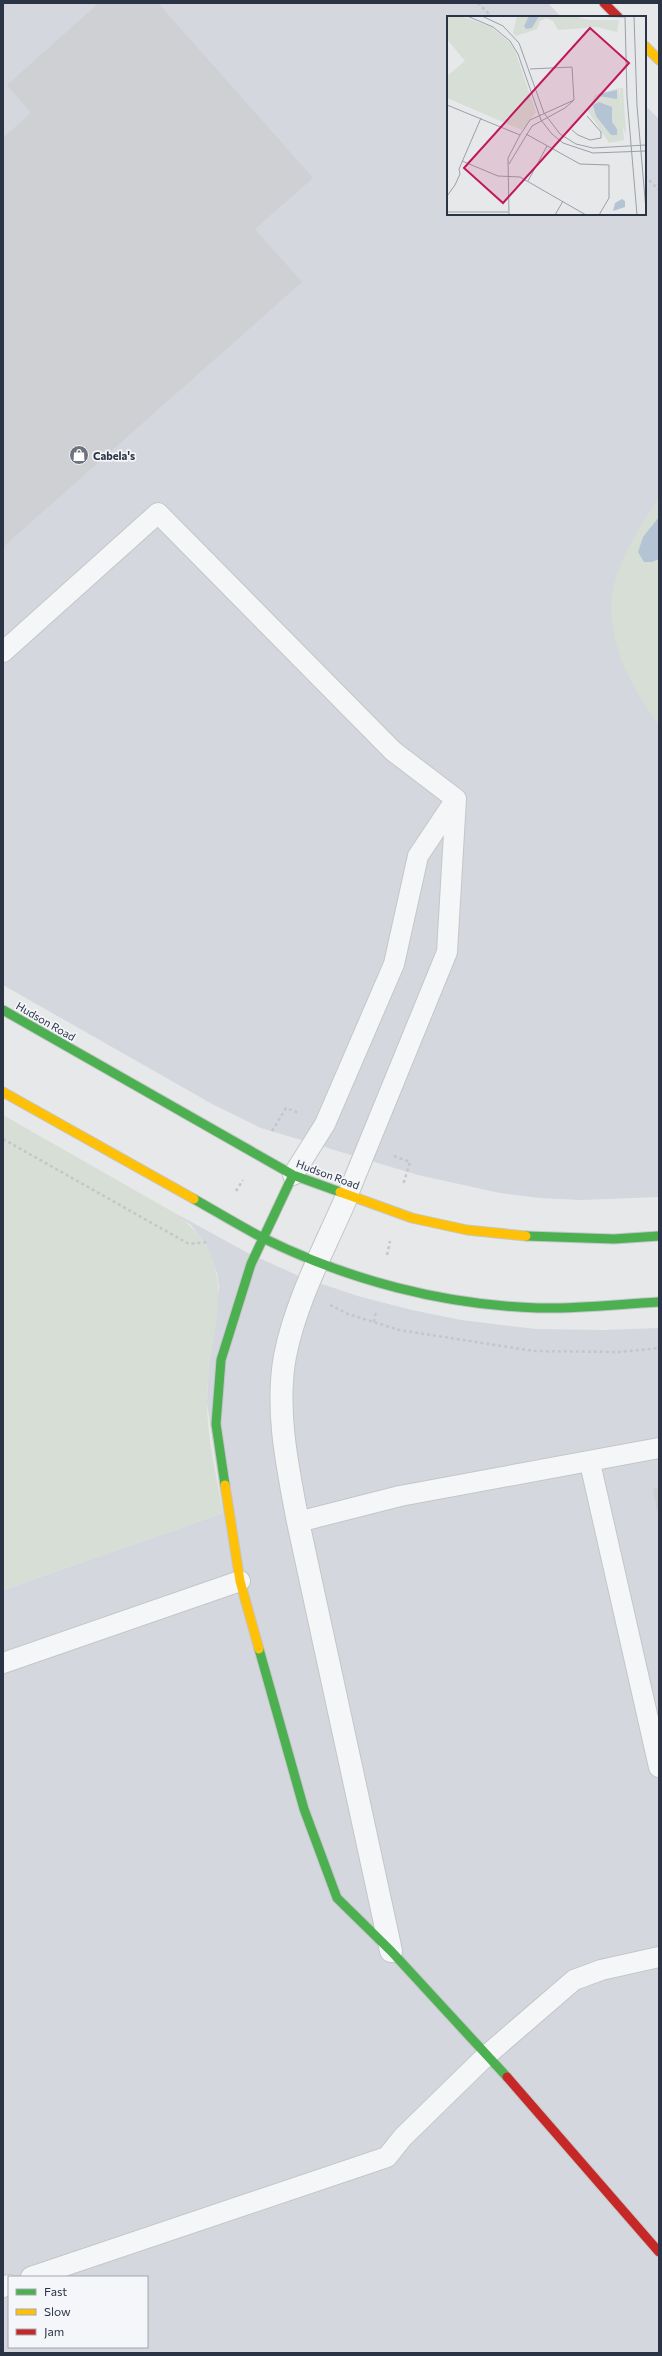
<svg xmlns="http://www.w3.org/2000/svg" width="662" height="2356" font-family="Commissioner,sans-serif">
  <rect width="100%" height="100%" fill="#e6e8ea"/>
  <path fill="#d4d7dd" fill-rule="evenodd" d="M3 3H548L561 17H448V214H645V105L659 119V1197L581 1200 539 1198 500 1193 418 1175 261 1128 214 1105 3 985Z
    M173 1212 248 1253 301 1277 361 1297 412 1310 461 1320 536 1329 604 1330 659 1328V2353H3V1590L223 1513 207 1403 209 1363 219 1287 217 1273 206 1245 191 1225ZM9 2277H147V2347H9Z"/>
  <path fill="#d6ded6" d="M659 497V725C629 685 601 632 615 581 623 551 643 524 659 497Z
    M3 1115 173 1212C248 1265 207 1328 207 1402 207 1439 217 1477 223 1513L3 1590Z"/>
  <path fill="#b4c4d5" d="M659 517V559L652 562H644L638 552 643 537Z"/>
  <path fill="#ced0d3" d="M99 3H158L313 178 255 229 302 282 3 547V138L31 113 7 85Z
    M659 1487V1515H658L653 1489Z"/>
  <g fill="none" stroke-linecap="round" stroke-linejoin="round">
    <g stroke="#c4c6c8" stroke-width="22">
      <path id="lane" d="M3 652 158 513 393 751 456 799
        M293 1175 325 1124 394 964 418 856 456 799
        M348 1194 447 952 456 799
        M590 1463 659 1767
        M298 1522 400 1496 659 1448
        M3 1663 240 1581
        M31 2277 387 2157 403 2137 487 2055 574 1980 601 1970 659 1957
        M3 2287 9 2285"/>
    </g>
    <g stroke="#c4c6c8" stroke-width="24">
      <path id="street" d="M348 1194C325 1247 296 1300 285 1356 275 1411 288 1469 298 1522L391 1951"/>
    </g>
    <g stroke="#c4c6c8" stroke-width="11">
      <path id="fast" d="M3 1010 293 1175 340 1192
        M194 1199C217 1212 240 1226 263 1238 348 1280 443 1305 538 1308 578 1309 619 1304 659 1302
        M526 1236 614 1239 659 1236
        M225 1485 216 1424 221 1360 251 1264 293 1175
        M259 1649 304 1809 337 1898 391 1951 507 2077"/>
    </g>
    <g stroke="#c4c6c8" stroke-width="11">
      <path id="slow" d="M645 46 659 60
        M3 1092 194 1199
        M340 1192 412 1218 467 1230 526 1236
        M225 1485 240 1581 259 1649"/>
    </g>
    <g stroke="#c4c6c8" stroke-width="11">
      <path id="jam" d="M604 3 618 17
        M507 2077 659 2252"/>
    </g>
    <path stroke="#c5c6ca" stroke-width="2.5" stroke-dasharray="3 3" stroke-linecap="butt" d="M478 3 492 17
      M645 176 659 190
      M272 1131 286 1108 299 1113
      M3 1139 189 1244 208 1242
      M394 1156 410 1162 403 1185
      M236 1191 243 1180
      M387 1255 390 1241
      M330 1305 348 1314 399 1330 534 1351 619 1352 659 1348
      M374 1322 376 1311"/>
    <use href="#lane" stroke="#f5f6f7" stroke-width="20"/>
    <use href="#street" stroke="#f5f6f7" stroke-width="22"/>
    <use href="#fast" stroke="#4caf50" stroke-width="9"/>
    <use href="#slow" stroke="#ffc107" stroke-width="9"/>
    <use href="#jam" stroke="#c62828" stroke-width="9"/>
  </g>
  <defs>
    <g id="shop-disc" transform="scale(1)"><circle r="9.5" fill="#6c737f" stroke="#f4f6f9"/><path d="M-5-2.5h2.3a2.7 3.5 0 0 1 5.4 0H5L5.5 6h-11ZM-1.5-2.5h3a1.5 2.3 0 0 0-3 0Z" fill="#fff"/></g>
  </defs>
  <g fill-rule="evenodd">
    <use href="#shop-disc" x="79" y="455"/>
  </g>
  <g text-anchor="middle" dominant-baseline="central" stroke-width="3.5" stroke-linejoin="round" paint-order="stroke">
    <g font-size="11" font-weight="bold" fill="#2b3445" stroke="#f4f6f9" text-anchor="start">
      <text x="93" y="455">Cabela's</text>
    </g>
    <g font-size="11" fill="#2b3445" stroke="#f4f6f9">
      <text transform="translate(46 1021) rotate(30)">Hudson Road</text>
      <text transform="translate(328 1174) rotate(20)">Hudson Road</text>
    </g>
  </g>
  <g transform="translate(447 16)">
    <rect width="199" height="199" fill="#e6e8ea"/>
    <path d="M0 0H14L44 11 63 27 68 35 89 96 75 114 0 82V60L18 45 0 23ZM70 0H126L142 4H172L170 16 150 11 111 14 106 5 99 2 93 5 90 13 69 20 66 17ZM172 72 177 124 162 127 141 95 148 79ZM173 72H176L179 119 175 108Z" fill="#d6ded6"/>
    <path d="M82 0H92L85 12 79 13 77 10ZM170 74V83L151 80 152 78ZM152 86 165 91V106L170 113V119H164L149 100 146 89ZM175 183 178 185V191L166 195 168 187Z" fill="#b4c4d5"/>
    <path fill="none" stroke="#9ba0a8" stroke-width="1" d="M20 0 46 11 63 25 71 38 94 104 105 118 116 127 146 137 199 135M35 0 56 10 72 27 97 97 113 118 129 128 146 132 199 129M138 0 178 1M178 0 180 81 190 199M187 0 190 90 199 194M83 53 125 51 127 84M0 89 73 119M125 114 131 119 143 124 154 122V116L140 100M79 118 133 148 162 149V182L152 199M15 145 51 160 73 161 139 199M62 148 85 110 118 92 126 85M81 165 100 130M0 180 8 169 13 158 12 153 34 102M0 196H61M62 199 61 142 73 119 83 104 127 84M108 199 116 185"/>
    <path fill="#c2185b" fill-opacity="0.15" stroke="#c2185b" stroke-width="2" d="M143 12 182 47 56 187 17 152Z"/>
    <rect width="199" height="199" fill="none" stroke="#2b3445" stroke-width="2"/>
  </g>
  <rect width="662" height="2356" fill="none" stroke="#2b3445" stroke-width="8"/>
  <rect x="8" y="2276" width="140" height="72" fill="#f4f6f9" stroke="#a4a8b1"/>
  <rect x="16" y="2289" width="20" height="6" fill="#4caf50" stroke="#a4a8b1"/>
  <text x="44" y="2296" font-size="12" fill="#2b3445">Fast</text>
  <rect x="16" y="2309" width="20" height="6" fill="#ffc107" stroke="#a4a8b1"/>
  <text x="44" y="2316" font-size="12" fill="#2b3445">Slow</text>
  <rect x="16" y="2329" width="20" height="6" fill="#c62828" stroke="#a4a8b1"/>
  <text x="44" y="2336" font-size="12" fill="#2b3445">Jam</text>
</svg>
